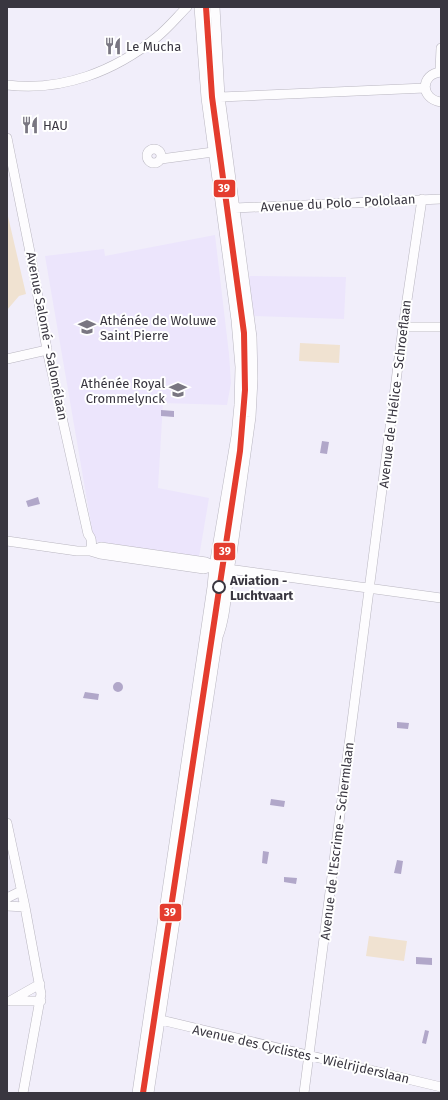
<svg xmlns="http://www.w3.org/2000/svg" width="448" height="1100" font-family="'Fira Sans',sans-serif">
  <rect width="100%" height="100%" fill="#f1eefa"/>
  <path fill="#ece5fc" d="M215 235 229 354 231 383 227 405 163 403 158 488 209 498 199 557 94 541 45 256 104 249 105 256Z
    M247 276 346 277 344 319 252 316Z"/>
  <path fill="#f0e2d1" d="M7 212 26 294 19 296 7 310Z
    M300 343 340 345 339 363 299 361Z
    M369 936 407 941 404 961 366 956Z"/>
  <path fill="#b1a7c9" d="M161 410 174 411V417L161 416Z
    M322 441 329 442 327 454 320 453Z
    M38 497 40 504 28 507 26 501Z
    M113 687a5 5 0 1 1 10 0a5 5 0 1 1-10 0Z
    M85 692 99 694 98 700 83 698Z
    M397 722 409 723 408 729 397 728Z
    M271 799 285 801 284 807 270 805Z
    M263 851 269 852 267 864 262 863Z
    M397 860 403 861 401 874 394 873Z
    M284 877 297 878 296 884 284 882Z
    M416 957 432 958V965L416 964Z
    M425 1030 429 1031 426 1044 422 1043Z"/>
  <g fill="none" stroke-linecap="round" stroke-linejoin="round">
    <g stroke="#b9b6c0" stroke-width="10">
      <path id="minor" d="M440 71 441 48
        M441 72C420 74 420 99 441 102
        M7 85C62 92 115 71 157 37 168 28 177 17 187 7
        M220 97 425 88
        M7 138 32 262 47 350 88 534C93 539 92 545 90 551
        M147 156a7 7 0 1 1 14 0a7 7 0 1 1-14 0Z
        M161 159 213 152
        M235 208 441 199
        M403 327H441
        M7 359 47 350
        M7 541 77 551H90L101 547 206 562 215 566 228 569 441 598
        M90 551 100 554 204 569 215 566
        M7 823 25 907 41 994 23 1093
        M7 898 21 891
        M7 906 25 907
        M10 1001 40 984
        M10 1001H41
        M161 1020 441 1087
        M149 1093 218 637C228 611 226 581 232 554L251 417 253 379 252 337 220 97 215 7
        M304 1093 403 327 422 199"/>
    </g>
    <g stroke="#b9b6c0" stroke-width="12">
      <path id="tertiary" d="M138 1093 213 587 215 566 237 436 240 405 241 367 237 320 207 98 200 7"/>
    </g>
    <use href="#minor" stroke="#fdfcfe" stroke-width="9"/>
    <use href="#tertiary" stroke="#fdfcfe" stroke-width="11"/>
    <g stroke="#fff" stroke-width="9">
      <path id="tram-1" d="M143 1093 240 451 245 390 244 333 212 97 206 7"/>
    </g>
    <use href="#tram-1" stroke="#e43c2e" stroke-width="6"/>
  </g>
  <defs>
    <g id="restaurant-bare" transform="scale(1.38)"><path d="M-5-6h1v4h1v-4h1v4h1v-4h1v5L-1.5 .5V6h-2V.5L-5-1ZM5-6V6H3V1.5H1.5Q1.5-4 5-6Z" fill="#797681" stroke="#fff" stroke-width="2.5" paint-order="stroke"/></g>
    <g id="school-bare" transform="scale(1.38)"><path d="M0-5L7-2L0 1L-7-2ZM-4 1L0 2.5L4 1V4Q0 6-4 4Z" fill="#797681" stroke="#fff" stroke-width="2.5" paint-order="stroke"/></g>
  </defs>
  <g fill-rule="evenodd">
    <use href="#restaurant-bare" x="113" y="46"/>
    <use href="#restaurant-bare" x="30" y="125"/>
    <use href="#school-bare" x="87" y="327"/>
    <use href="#school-bare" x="178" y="390"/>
  </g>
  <circle fill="#fff" stroke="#393640" stroke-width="2" cx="219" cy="587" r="6"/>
  <g text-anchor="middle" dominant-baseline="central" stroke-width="4" stroke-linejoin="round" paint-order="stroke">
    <g font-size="13" fill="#393640" stroke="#fff" text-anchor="start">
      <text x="126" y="46">Le Mucha</text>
      <text x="43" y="125">HAU</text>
      <text x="100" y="320">Athénée de Woluwe<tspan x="100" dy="15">Saint Pierre</tspan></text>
      <text x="165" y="383" text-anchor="end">Athénée Royal<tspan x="165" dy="15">Crommelynck</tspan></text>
    </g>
    <g font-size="13" fill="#393640" stroke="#fff">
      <text transform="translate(338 203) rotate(-3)">Avenue du Polo - Pololaan</text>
      <text transform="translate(47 336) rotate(79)">Avenue Salomé - Salomélaan</text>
      <text transform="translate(395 394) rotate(-83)">Avenue de l'Hélice - Schroeflaan</text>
      <text transform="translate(337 841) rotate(-83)">Avenue de l'Escrime - Schermlaan</text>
      <text transform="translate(301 1054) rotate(13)">Avenue des Cyclistes - Wielrijderslaan</text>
    </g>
    <g font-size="13" font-weight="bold" fill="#393640" stroke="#fff" text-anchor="start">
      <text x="230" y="580">Aviation -<tspan x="230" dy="15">Luchtvaart</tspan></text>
    </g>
  </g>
  <g stroke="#fff" stroke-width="1.5">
    <rect x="213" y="179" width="23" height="19" rx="4" fill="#e43c2e"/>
    <rect x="213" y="542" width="23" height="19" rx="4" fill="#e43c2e"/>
    <rect x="159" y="903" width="23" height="19" rx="4" fill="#e43c2e"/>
  </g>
  <g font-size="11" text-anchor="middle" font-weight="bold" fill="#fff">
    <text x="224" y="192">39</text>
    <text x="225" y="555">39</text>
    <text x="170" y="916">39</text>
  </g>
  <rect width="448" height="1100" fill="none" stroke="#393640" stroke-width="16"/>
</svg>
